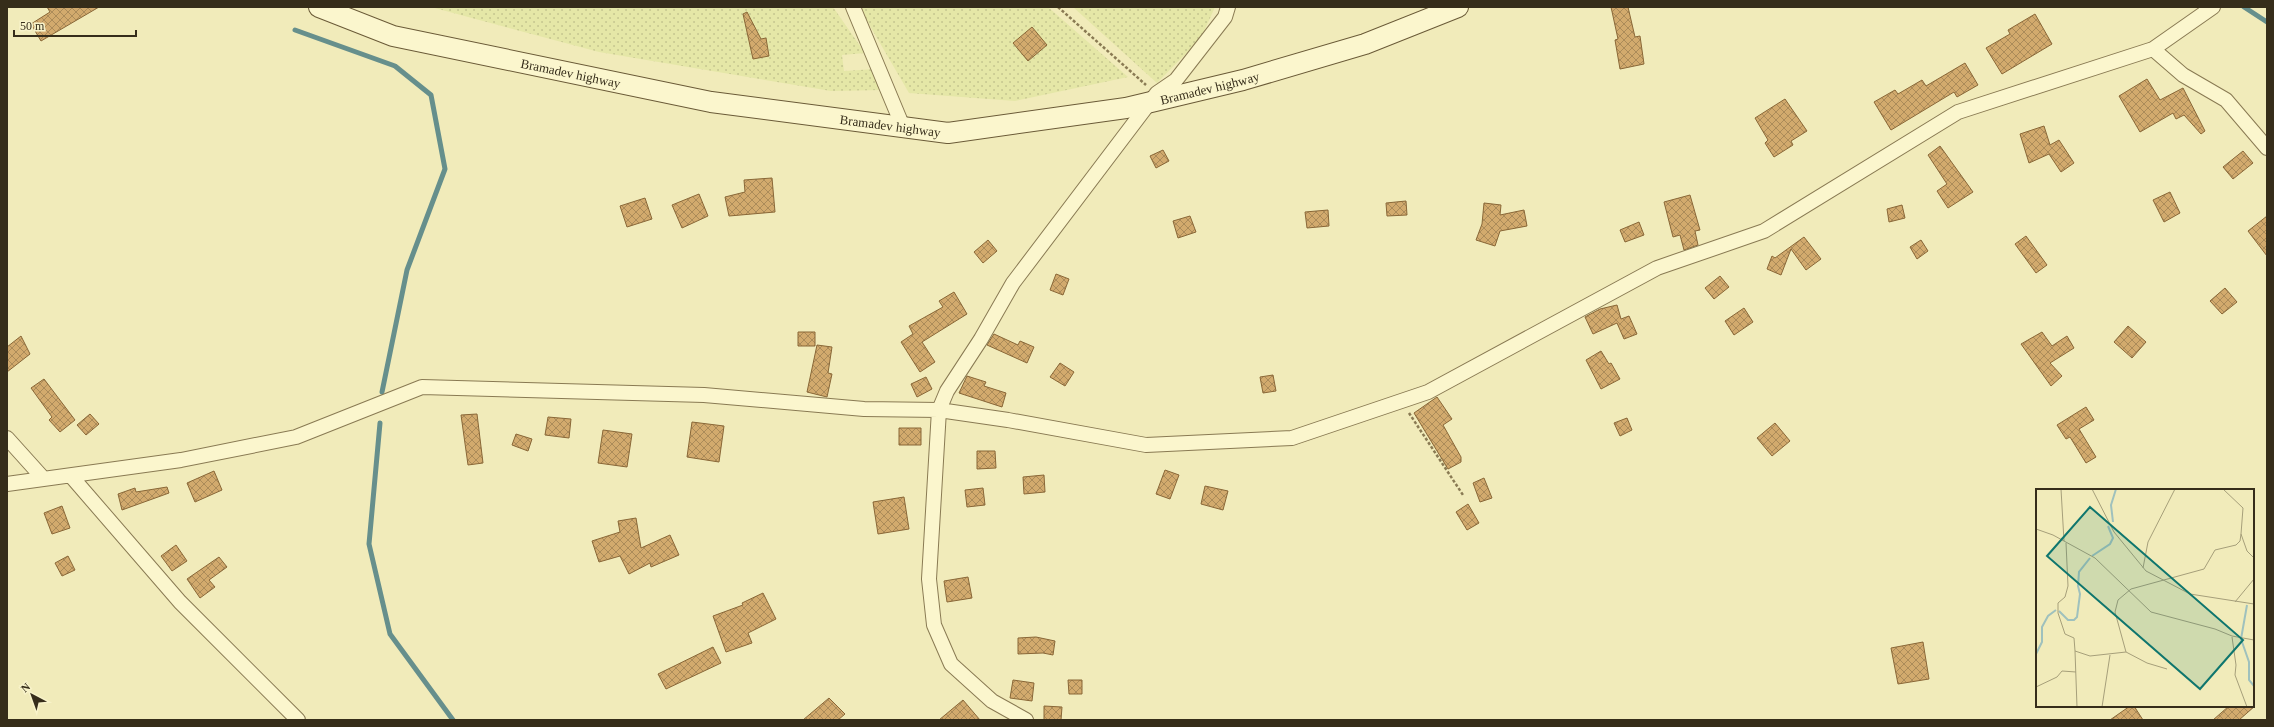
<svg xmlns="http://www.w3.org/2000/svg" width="2274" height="727" font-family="Georgia,serif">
  <defs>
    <pattern id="farmland-dots" width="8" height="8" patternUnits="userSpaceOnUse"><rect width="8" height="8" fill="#e5e7a7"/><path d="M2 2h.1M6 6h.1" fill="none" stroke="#c5c68f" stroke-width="1.8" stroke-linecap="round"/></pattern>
    <pattern id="building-cross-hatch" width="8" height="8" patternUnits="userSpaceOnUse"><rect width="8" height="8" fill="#d2aa6d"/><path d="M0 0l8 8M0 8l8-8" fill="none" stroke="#ab8b59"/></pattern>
  </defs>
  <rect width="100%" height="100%" fill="#f1ebba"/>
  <path fill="url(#farmland-dots)" d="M431 7H833L865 53 842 55 844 71 875 69 883 90 831 91 599 52Z
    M859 7H1048L1128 77 1015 101 909 93Z
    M1073 7H1215L1201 38 1157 83Z"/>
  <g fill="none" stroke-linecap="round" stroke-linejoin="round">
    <path stroke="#668f8c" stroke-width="5" d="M2244 7 2267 22
      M295 30 395 66 431 95 445 169 407 270 382 392
      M380 423 369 544 390 634 453 720"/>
  </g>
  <path fill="url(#building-cross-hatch)" stroke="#896737" d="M47 7H99L41 41 31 24 50 12Z
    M1611 7H1628L1635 37 1640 36 1644 64 1620 69 1615 40 1618 39Z
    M747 12 761 39 766 38 769 56 753 59 743 14Z
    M2035 14 2052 44 2002 74 1986 48 2010 34 2008 30Z
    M1032 27 1047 45 1028 61 1013 43Z
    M1965 63 1978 85 1957 97 1954 92 1891 130 1874 102 1895 90 1898 94 1922 80 1926 86Z
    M2147 79 2160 100 2183 88 2205 131 2201 134 2184 115 2176 119 2173 113 2140 132 2119 96Z
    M1785 99 1807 131 1791 141 1793 145 1774 157 1765 143 1768 140 1755 118Z
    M2044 126 2050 145 2059 140 2074 163 2061 172 2049 154 2029 163 2020 134Z
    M1940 146 1973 192 1948 208 1937 191 1947 184 1928 155Z
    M1163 150 1169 161 1156 168 1150 156Z
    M2243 151 2253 163 2233 179 2223 167Z
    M772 178 775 212 729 216 725 197 745 192 744 180Z
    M2170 192 2180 213 2164 222 2153 200Z
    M699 194 708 216 682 228 672 205Z
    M1690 195 1700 230 1695 231 1698 245 1684 250 1680 235 1673 237 1664 202Z
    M645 198 652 219 627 227 620 206Z
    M1406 201 1407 215 1387 216 1386 203Z
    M1484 203 1501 205 1500 215 1524 210 1527 226 1500 231 1495 246 1476 240 1482 224Z
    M1902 205 1905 218 1889 222 1887 209Z
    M1328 210 1329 226 1307 228 1305 212Z
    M1190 216 1196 232 1178 238 1173 221Z
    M2267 216V256L2248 231Z
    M1639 222 1644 235 1625 242 1620 230Z
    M2026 236 2047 265 2036 273 2015 244Z
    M1804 237 1821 259 1806 270 1791 249 1781 275 1767 269 1772 256 1775 258Z
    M988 240 997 251 983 263 974 252Z
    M1921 240 1928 251 1917 259 1910 247Z
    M1056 274 1069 279 1063 295 1050 290Z
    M1720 276 1729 287 1714 299 1705 288Z
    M2225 288 2237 302 2222 314 2210 301Z
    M954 292 967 314 922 342 935 362 920 372 901 342 913 334 909 326 943 307 939 301Z
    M1617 305 1621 319 1629 316 1637 334 1624 339 1617 323 1593 334 1585 317 1600 309Z
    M1744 308 1753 322 1734 335 1725 321Z
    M2128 326 2146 342 2132 358 2114 342Z
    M798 332H815V346H798Z
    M2042 332 2052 346 2067 336 2074 348 2050 363 2062 376 2051 386 2021 344Z
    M994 334 1018 345 1020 341 1034 347 1027 363 987 345Z
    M21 336 30 354 7 372V347Z
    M817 345 832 347 828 373 832 374 827 397 807 392Z
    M1601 351 1609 364 1611 363 1620 379 1601 389 1586 360Z
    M1060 363 1074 372 1065 386 1050 377Z
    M1273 375 1276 391 1263 393 1260 377Z
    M967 376 986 382 984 386 1006 393 1002 407 959 393Z
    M926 377 932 389 917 397 911 384Z
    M44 379 75 420 60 432 49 420 52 417 31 388Z
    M1437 397 1452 419 1443 425 1461 457V462L1448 469 1414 413Z
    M2086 407 2094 420 2079 429 2096 457 2086 463 2070 437 2066 439 2057 425Z
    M90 414 99 424 86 435 77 425Z
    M477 414 483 463 468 465 461 415Z
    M548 417 571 419 569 438 545 435Z
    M1627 418 1632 430 1620 436 1614 423Z
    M692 422 724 426 719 462 687 457Z
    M1775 423 1790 441 1772 456 1757 438Z
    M899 428H921V445H899Z
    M603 430 632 434 627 467 598 463Z
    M516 434 532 439 528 451 512 445Z
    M977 451H995L996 468 977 469Z
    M1165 470 1179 475 1170 499 1156 494Z
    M214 471 222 490 195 502 187 483Z
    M1044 475 1045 492 1024 494 1023 477Z
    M1484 478 1492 498 1480 502 1473 483Z
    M1205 486 1228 491 1223 510 1201 504Z
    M167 487 169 493 122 510 118 494 135 488 136 492Z
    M983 488 985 505 967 507 965 490Z
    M904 497 909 529 878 534 873 502Z
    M1468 504 1479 523 1467 530 1456 512Z
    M62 506 70 528 52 534 44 513Z
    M636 518 641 548 670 535 679 555 651 567 650 563 629 574 620 556 599 562 592 541 620 532 618 521Z
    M176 545 187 561 172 571 161 556Z
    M68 556 75 570 62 576 55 563Z
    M219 557 227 567 209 580 215 587 200 598 187 579Z
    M968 577 972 598 947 602 944 581Z
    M763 593 776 619 748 633 752 643 726 652 713 616 743 605 742 603Z
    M1036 637 1055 641 1053 655 1043 653 1018 654V638Z
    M1923 642 1929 679 1898 684 1891 648Z
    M713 647 721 663 666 689 658 674Z
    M1013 680 1034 683 1032 701 1010 698Z
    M1068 680H1082V694H1069Z
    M829 698 845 714 838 720H803Z
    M963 700 980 720H939Z
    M1044 706 1062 707 1061 720H1044Z
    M2130 706H2134L2143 720H2110Z
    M2229 706H2255L2239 720H2213Z"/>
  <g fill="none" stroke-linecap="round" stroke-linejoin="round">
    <g stroke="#897a53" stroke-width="16">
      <path id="street" d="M853 7 903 127
        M2153 49 2183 75 2226 100 2267 148
        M7 438 43 478
        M71 476 180 602 298 720
        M7 484 181 460 296 437 422 387 704 395 864 409 939 410 1008 420 1146 445 1292 438 1428 392 1657 268 1764 231 1958 112 2153 49 2213 7
        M1026 720 992 701 951 664 934 625 929 579 939 410 947 391 981 339 1013 283 1150 102 1157 93 1176 80 1225 17 1228 7"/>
    </g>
    <g stroke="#6a5a37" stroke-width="22">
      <g id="secondary">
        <path id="s1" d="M319 7 393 36 711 102 948 133 1126 108 1243 80 1365 44 1458 7"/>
      </g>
    </g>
    <path stroke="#897a53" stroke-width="2.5" stroke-dasharray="3 2" stroke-linecap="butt" d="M1058 7 1146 85
      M1409 413 1463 495"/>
    <use href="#street" stroke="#fbf6cd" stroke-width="14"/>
    <use href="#secondary" stroke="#fbf6cd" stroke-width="20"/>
  </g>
  <g text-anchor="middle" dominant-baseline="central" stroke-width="4" stroke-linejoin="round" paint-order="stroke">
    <g font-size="13" fill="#362d1a" stroke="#f8f3ca">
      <text stroke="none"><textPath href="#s1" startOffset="261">Bramadev highway</textPath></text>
      <text stroke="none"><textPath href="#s1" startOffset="909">Bramadev highway</textPath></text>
      <text stroke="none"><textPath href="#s1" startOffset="585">Bramadev highway</textPath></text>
    </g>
  </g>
  <g transform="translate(2036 489)">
    <rect width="218" height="218" fill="#f1ebba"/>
    <path fill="none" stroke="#9fc1bd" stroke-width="2" d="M77 33 75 16 80 0M56 67 74 55 77 49 72 37M211 116 205 150 213 173V191L218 197M23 122 32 131H38L41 128 44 105 42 97 43 83 54 69M0 165 6 153V138L12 127 20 121"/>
    <path fill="none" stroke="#a69f7a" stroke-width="1" d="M25 0 28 52M56 0 78 43 110 82 154 105 218 115M187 0 207 19 205 45 211 62 218 69M0 40 17 46 59 69 115 123 179 140 196 147 218 151M30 54 32 97 29 108 22 114V124L29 145 38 149 39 162M107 79 112 53 139 0M199 113 218 90M196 148 200 176 199 186 211 218M90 163 111 174 131 180M0 198 21 188 26 182 40 183M41 218 39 162 54 167 90 163 79 123 82 111 95 100 168 80 179 61 200 56 204 52 205 45M66 218 74 166"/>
    <path fill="#0f766e" fill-opacity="0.15" stroke="#0f766e" stroke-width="2" d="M54 18 207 151 164 200 11 67Z"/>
    <rect width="218" height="218" fill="none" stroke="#362d1a" stroke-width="2"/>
  </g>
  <rect width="2274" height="727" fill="none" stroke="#362d1a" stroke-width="16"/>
  <g transform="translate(32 695) rotate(319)" stroke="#f8f3ca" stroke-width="3" paint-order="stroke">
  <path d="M0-3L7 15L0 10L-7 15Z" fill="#362d1a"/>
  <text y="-6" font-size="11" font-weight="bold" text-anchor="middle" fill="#362d1a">N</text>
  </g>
  <path d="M14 30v6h122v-6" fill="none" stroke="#362d1a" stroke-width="2"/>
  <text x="20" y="30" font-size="12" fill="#362d1a" stroke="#f8f3ca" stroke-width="3" paint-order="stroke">50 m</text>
</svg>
